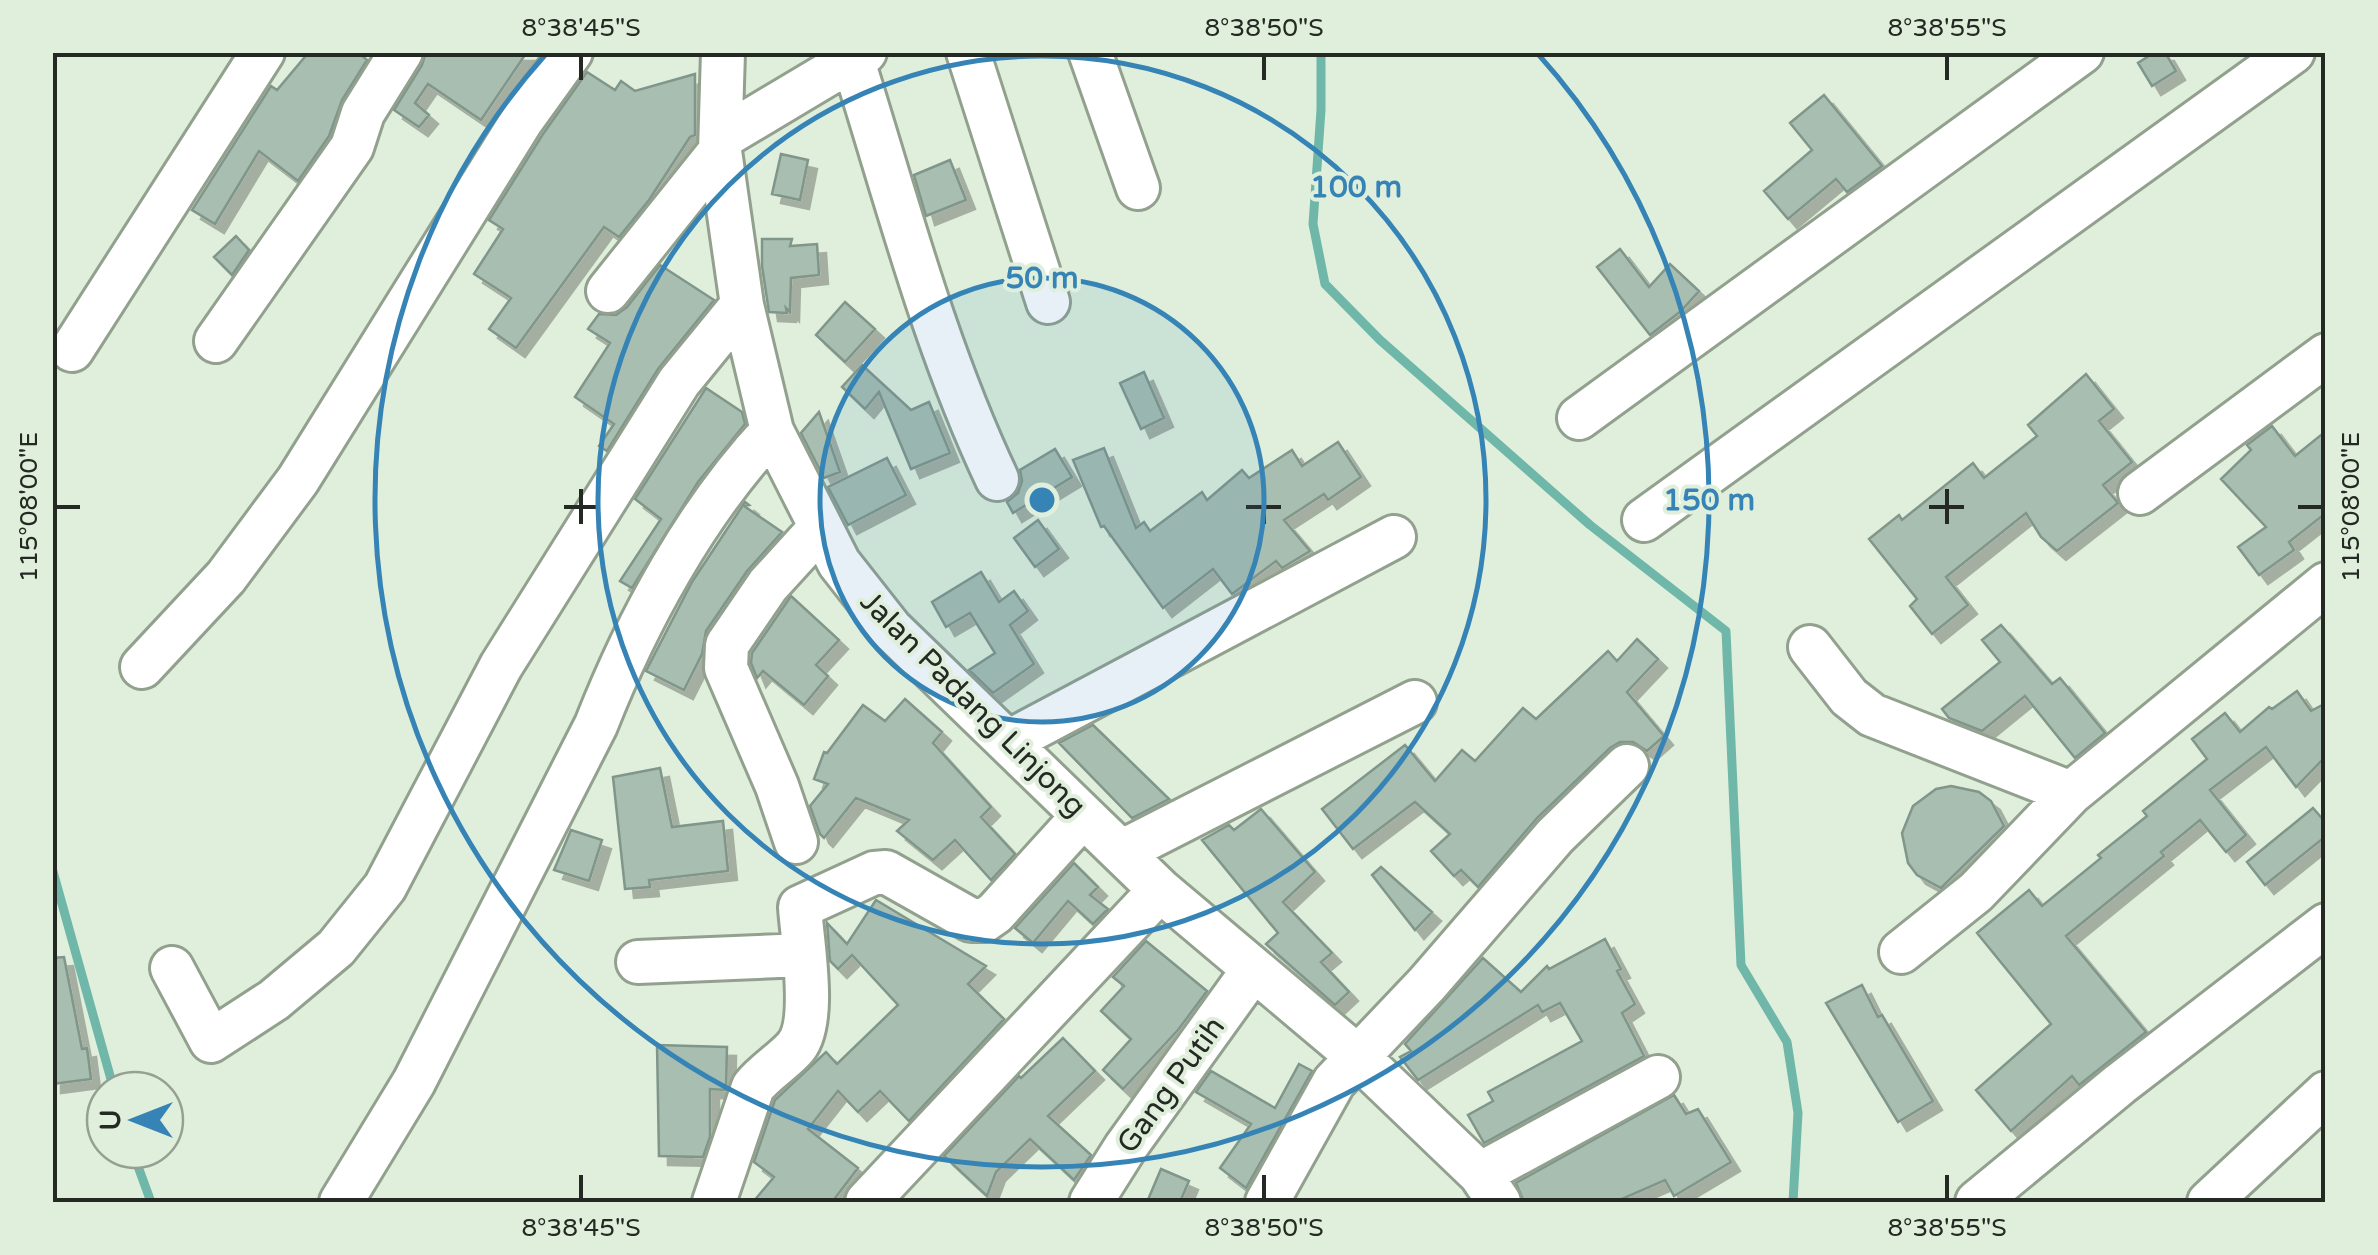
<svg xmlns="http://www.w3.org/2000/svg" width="2378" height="1255" font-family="'Varela Round',sans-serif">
  <defs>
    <filter id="shadow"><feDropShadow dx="9" dy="9" stdDeviation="0" flood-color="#0004"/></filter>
  </defs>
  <rect width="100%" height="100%" fill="#e0efdc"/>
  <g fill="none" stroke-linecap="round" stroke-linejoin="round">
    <path stroke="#6fb7a9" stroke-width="9" d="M1321 52V110L1313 224 1325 284 1380 340 1590 525 1726 631 1741 965 1787 1042 1798 1113 1793 1202
      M52 868 114 1090
      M132 1150 151 1202"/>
  </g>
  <path fill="#a8beb1" stroke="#81968a" stroke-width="2.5" filter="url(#shadow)" d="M309 52H358L367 60 342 100 329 136 298 181 259 151 215 224 192 210 271 86 277 90Z
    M426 52H527L481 120 428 84 415 103 429 115 419 127 394 110 422 65Z
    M2155 52H2165L2176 71 2152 86 2138 63Z
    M587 72 615 90 621 81 635 91 695 74V135L690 137 649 200 619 237 604 227 516 348 489 329 511 298 474 274 503 229 489 220 543 134Z
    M1824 95 1882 166 1847 192 1836 179 1788 219 1764 191 1812 150 1790 123Z
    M781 154 808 160 800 200 772 194Z
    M950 160 966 200 926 216 914 175Z
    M236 236 249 250 232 275 214 257Z
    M762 239H792L790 246 817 244 819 275 791 278 790 312 786 308 787 313 769 312 762 266Z
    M1620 249 1649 287 1670 264 1699 291 1681 311 1650 335 1597 267Z
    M660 265 714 300 658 369 607 451 599 446 614 424 575 397 610 343 588 329 599 314 616 315 627 307Z
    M845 302 875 329 845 362 816 335Z
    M862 365 911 410 929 402 950 453 911 469 879 392 865 409 842 387Z
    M1144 372 1164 418 1141 429 1120 383Z
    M2086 374 2114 409 2099 421 2132 462 2103 485 2118 503 2057 551 2041 537 2026 513 1946 577 1968 605 1932 634 1910 606 1917 599 1869 539 1899 515 1902 520 1973 463 1984 478 2037 436 2028 425Z
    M706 388 742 412 745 424 698 482 632 588 620 581 661 519 635 499Z
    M819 412 840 472 824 478 801 433Z
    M2272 426 2295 456 2326 431V513L2289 542 2294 550 2259 575 2238 547 2266 527 2221 479 2251 450 2247 445Z
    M1338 442 1361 477 1328 500 1324 494 1284 520 1310 551 1282 568 1276 561 1232 594 1213 569 1163 608 1104 526 1101 527 1073 460 1104 448 1136 528 1144 522 1150 531 1202 492 1207 500 1242 470 1249 478 1292 450 1302 466Z
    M1055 449 1072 477 1013 513 1007 502 1018 493 1022 481 1020 470Z
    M887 458 906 495 848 525 828 487Z
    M745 502 749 505 744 506 782 532 747 571 706 631 702 654 684 690 646 671 692 582Z
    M1038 520 1059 549 1035 567 1014 538Z
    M981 572 999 602 1014 591 1028 611 1010 625 1034 664 993 693 969 670 995 653 970 613 946 627 932 602Z
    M791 596 839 640 816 665 828 676 804 705 763 671 757 678 751 663 752 653Z
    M2001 625 2052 684 2060 678 2105 733 2075 758 2025 696 1982 731 1949 718 1942 709 2000 662 1982 640Z
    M1637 639 1658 659 1627 692 1664 736 1647 751 1633 742H1620L1610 748 1537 818 1478 887 1461 870 1454 876 1431 851 1450 834 1415 802 1353 849 1322 809 1405 745 1435 781 1462 750 1475 761 1523 708 1536 719 1608 651 1617 661Z
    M2297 691 2311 711 2326 703V756L2296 787 2266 747 2210 790 2246 835 2226 852 2200 820 2161 852 2164 856 2066 936 2146 1032 2079 1085 2072 1076 2011 1131 1976 1090 2051 1024 1977 933 2029 890 2042 906 2101 858 2098 855 2147 816 2143 811 2207 759 2192 739 2225 713 2240 732 2269 707 2272 709Z
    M905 699 942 732 933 743 991 807 981 817 1015 854 991 880 955 840 933 860 897 831 909 820 856 798 824 838 820 834 810 806 828 784 814 779 824 752 827 753 863 705 885 721Z
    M1093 725 1169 799 1132 818 1059 743Z
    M660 768 672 827 723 821 728 871 649 880 650 887 625 889 613 777Z
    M1951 786 1979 792 1991 801 2004 826 1941 888 1917 875 1908 863 1902 833 1913 806 1936 789Z
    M2313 808 2326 823V836L2265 885 2247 862Z
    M1261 809 1315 872 1283 902 1332 953 1321 962 1349 992 1335 1005 1266 944 1278 933 1202 840 1229 825 1234 830Z
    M571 830 602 840 589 881 554 870Z
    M1074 863 1098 887 1090 895 1108 909 1093 924 1068 901 1033 943 1015 928Z
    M1381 867 1432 912 1415 930 1372 875Z
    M876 900 986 966 968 984 1004 1019 909 1121 880 1091 858 1112 838 1091 808 1129 858 1168 832 1202H753L774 1177 754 1162 775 1100 826 1052 837 1064 898 1005 852 955 838 969 830 961 827 923 847 944Z
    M1605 939 1621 969 1617 971 1635 1004 1622 1013 1644 1056 1484 1143 1468 1115 1493 1101 1488 1092 1582 1041 1560 1003 1542 1012 1538 1005 1418 1080 1400 1057 1411 1051 1405 1044 1483 958 1521 992 1547 966 1549 969Z
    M1146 941 1207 991 1178 1030 1123 1089 1103 1070 1131 1039 1101 1011 1124 986 1113 977Z
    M64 957 82 1049 87 1048 91 1079 52 1084V958Z
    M1862 985 1878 1017 1882 1015 1933 1101 1898 1122 1826 1003Z
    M1063 1038 1095 1071 1048 1116 1091 1155 1074 1180 1030 1139 996 1172 987 1196 944 1156 1019 1076 1021 1078Z
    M657 1045 727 1047 726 1090 710 1089V1137L703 1157 659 1156Z
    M1299 1064 1312 1071 1246 1188 1220 1168 1251 1124 1196 1092 1211 1071 1275 1108Z
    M1674 1095 1686 1114 1698 1109 1731 1162 1674 1196 1665 1180 1615 1202H1524L1516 1183Z
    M1161 1169 1189 1181 1180 1202H1147Z"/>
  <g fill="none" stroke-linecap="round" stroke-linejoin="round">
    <g stroke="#92a08e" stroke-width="48">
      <path id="minor" d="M723 52 720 151 742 305 772 431 839 563 891 629 1160 890 1358 1057 1480 1174 1499 1202
        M968 52 1048 302
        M1090 52 1138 188
        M853 61C897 201 934 346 997 479
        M721 138 865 52
        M608 291 720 151
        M216 341 352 147 363 113 401 52
        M72 350 263 52
        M1579 418 2082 52
        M2140 493 2326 355
        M1644 520 2293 52
        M1810 647 1849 697 1872 715 2071 793
        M142 667 226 577 298 480 522 120 571 52
        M1008 742 1394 537
        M796 842 777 786 726 668 727 645 768 585 820 528
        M1121 852 1415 702
        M1901 952 1976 892 2071 793 2326 584
        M638 962 803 955
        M172 968 211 1041 274 1000 336 948 385 887 501 666 679 382 742 305
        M1480 1174 1658 1077
        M341 1202 414 1082 596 725C637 621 696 512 772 431
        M714 1202 753 1087C765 1072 781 1063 794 1049 818 1025 802 941 800 907L874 873 886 872 971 920H985L995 913 1083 816
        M867 1202 1160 890
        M1091 1202 1125 1148 1253 970
        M1267 1202 1334 1082 1427 984 1555 836 1627 766
        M1977 1202 2120 1084 2326 925
        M2209 1202 2326 1093"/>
    </g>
    <use href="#minor" stroke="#fff" stroke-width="42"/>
  </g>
  <path fill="none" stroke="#242a23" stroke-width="4" d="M581 55V80M1264 55V80M1947 55V80M581 489V524M1264 489V524M1947 489V524M55 507H80M564 507H599M1246 507H1281M1929 507H1964M2298 507H2323M581 1175V1200M1264 1175V1200M1947 1175V1200"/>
  <circle cx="1042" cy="500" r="222" fill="#3684b6" fill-opacity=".12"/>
  <g fill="none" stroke="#3684b6" stroke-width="5">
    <circle cx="1042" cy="500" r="222"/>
    <circle cx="1042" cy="500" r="444"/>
    <path d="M1538 54A667 667 0 1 1 546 54"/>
  </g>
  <g text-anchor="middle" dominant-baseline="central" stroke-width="8" stroke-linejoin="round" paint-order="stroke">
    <g font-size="30" fill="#242a23" stroke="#e0efdc">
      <text transform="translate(973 704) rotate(45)">Jalan Padang Linjong</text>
      <text transform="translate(1171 1085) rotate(-54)">Gang Putih</text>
    </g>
  </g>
  <circle cx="1042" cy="500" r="15" fill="#3684b6" stroke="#e0efdc" stroke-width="5"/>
  <g font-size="30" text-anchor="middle" font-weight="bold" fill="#3684b6" stroke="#e0efdc" stroke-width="8" stroke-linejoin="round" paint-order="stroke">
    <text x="1356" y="197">100 m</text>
    <text x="1042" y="288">50 m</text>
    <text x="1709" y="510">150 m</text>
  </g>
  <rect width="2378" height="1255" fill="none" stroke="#e0efdc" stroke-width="110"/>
  <g transform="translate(135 1120) rotate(270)"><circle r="48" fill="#e0efdc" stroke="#95a092" stroke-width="2.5"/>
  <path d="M0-8L18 38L0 25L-18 38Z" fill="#3684b6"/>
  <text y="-15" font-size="28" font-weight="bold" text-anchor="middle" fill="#242a23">U</text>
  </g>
  <rect x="55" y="55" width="2268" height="1145" fill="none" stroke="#242a23" stroke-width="4"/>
  <g font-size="25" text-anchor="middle" fill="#242a23">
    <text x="581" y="36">8°38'45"S</text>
    <text x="1264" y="36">8°38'50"S</text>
    <text x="1947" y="36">8°38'55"S</text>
    <text transform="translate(2350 507) rotate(-90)" y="9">115°08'00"E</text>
    <text transform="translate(28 507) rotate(-90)" y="9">115°08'00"E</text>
    <text x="581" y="1236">8°38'45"S</text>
    <text x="1264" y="1236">8°38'50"S</text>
    <text x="1947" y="1236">8°38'55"S</text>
  </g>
</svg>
